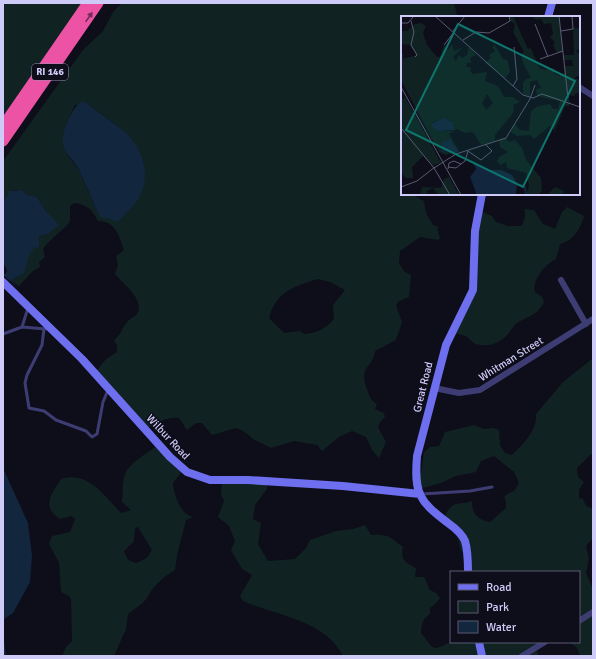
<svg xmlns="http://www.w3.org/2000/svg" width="596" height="659" font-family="Signika,sans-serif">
  <rect width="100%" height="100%" fill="#0e0d1a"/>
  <path fill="#102322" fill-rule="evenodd" d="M3 3H88L3 125Z
    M122 3H454L457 15 460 17H402V194H411L424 201 426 213 433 225 439 227 437 229 440 238 438 240 420 237 400 251 399 263 404 271 411 275 409 297 399 301 396 305 402 322 396 340 375 351C373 369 357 365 368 392 370 397 371 401 377 404L375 409 384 413 385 417 380 422 378 427 386 442 379 458 372 450 366 437 352 431 339 437 322 451 317 445 294 441 271 448 253 439 245 432 236 428 212 435 202 423H196L187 430 179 418C168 416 156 423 146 429L95 373 106 359 117 352V346L114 340C122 334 122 327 128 321 130 319 134 317 136 315 147 301 123 284 115 274L118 265 116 256 124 250C119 236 116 221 98 221 92 209 87 205 74 203L70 206V222C61 232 51 238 43 249L45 257 39 262 40 267 33 271 19 286 11 280C26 273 24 270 29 256 31 250 36 243 39 236L48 234 47 212 37 197 27 195 22 190H13L3 201V161L83 50 103 31 113 12ZM88 104 123 130 133 140 144 164 141 194 136 200 99 215 79 170 68 156 63 143 67 122 75 105ZM318 279 330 282 345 290 333 305 334 319C325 329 317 333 304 334L300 331 284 333 269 318C276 292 294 286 318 279Z
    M567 207 584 216C580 230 574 240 560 244L556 259C545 264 532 280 535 292L542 297 544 302C537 316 528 316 517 323 514 325 511 330 509 333 500 344 489 347 475 344L466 336 455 333 469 299 473 219 477 210 492 216 496 222 508 226H521C525 220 526 216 524 209L534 210 543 224 555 229 562 212Z
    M593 358V454L590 455 577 468 578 477 584 482 579 490V498L583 499 586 506 593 509V538L586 546 589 558 586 573 593 589V656H580L577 648 569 642H579V572H467L463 552 461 551 456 531 445 516C453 499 458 506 472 501 472 513 477 520 490 522L506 508V502L504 496 515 490 519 483 514 472 494 456 481 461 476 472 456 476 441 483 419 489 424 452 430 447 439 446 445 432 474 425 484 429 493 428 499 430 500 445 505 453 512 455C523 444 537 431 536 414L563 382Z
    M158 445 183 470 173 483C174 495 180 514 193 517L186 520 177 555 175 570C163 577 153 586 147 598 144 603 133 610 128 614L126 629 114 656H62L66 647 72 641 71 599 69 596 61 592 59 563 49 544 52 536 70 532 75 519 71 516 60 519C41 507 51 494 61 479 87 470 105 496 121 513L131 510 122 502C123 493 122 482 125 474 129 463 148 453 158 445ZM138 527 152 550 147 558 136 563 128 560 124 551 134 541 135 528Z
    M267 482V489L255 505 253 519 261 523 258 544 268 561 295 559 306 548 310 540 336 531 353 529 365 525 371 535C388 534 390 537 403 547 400 560 405 562 416 568L415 577H424L430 590 436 593 440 598 437 602 430 608V614C422 619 422 624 421 633L432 647 437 648 451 642H542L535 647 539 656H343C325 620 277 616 243 601L240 596 252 575 242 569 231 550 235 541 229 526 218 517 224 501 221 495 222 483Z"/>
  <path fill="#12263e" d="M82 101 88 104C99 113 111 121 123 130 141 144 151 172 141 194 136 204 126 213 118 222L107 218 104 219 99 215C92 200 86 184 79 170 74 160 65 155 63 144 61 132 72 107 82 101Z
    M22 190 27 195 37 197 46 211 59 225 48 234 39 236V247L34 248 29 256 24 273 11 280 19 288 3 275V273L6 274 7 270 3 262V201L8 195V191Z
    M3 468 28 523 32 555 30 582 13 613 3 620Z"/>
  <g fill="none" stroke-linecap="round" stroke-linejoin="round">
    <path stroke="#12263e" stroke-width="2" d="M3 639 5 656"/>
    <path stroke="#3d3d74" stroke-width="3" d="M22 327 28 308
      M44 329 42 345 27 375 25 383 29 408 44 411 56 420 86 431 92 437 97 434 103 402 108 390
      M3 334 22 327 46 329
      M422 494 470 491 492 487"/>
    <path stroke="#3d3d74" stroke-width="6" d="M579 87 593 96
      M561 280 586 324
      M434 388 459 393 480 390 593 319
      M579 621 593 612
      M522 656 545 642"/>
    <path stroke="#6d6fef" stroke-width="8" d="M548 17 552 3
      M3 282 82 359 170 457 187 472 210 480H248L343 486 420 494
      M468 572C468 562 468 551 465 541 462 534 455 528 448 523 419 501 414 494 417 456L446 345 473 290 475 231 482 194
      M479 642 482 656"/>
    <path stroke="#ec53a4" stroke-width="11" d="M3 126 88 3
      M3 141 98 3"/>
  </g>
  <defs><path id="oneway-solid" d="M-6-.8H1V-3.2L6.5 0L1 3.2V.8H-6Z"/></defs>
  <use fill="#722c58" href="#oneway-solid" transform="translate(89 17) rotate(-55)"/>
  <g text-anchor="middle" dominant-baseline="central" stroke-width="3" stroke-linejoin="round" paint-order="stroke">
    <rect fill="#0e0d1a" stroke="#9592b6" stroke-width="1" x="32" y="64" width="36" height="16" rx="3"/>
    <g font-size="10" font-weight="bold" fill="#cfcbf9">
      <text x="50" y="72">RI 146</text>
    </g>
    <g font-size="11" fill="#cfcbf9" stroke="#0e0d1a">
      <text transform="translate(511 359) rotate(-32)">Whitman Street</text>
      <text transform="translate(423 387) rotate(-76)">Great Road</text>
      <text transform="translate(168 437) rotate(47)">Wilbur Road</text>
    </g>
  </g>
  <g transform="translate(401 16)">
    <rect width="179" height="179" fill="#0e0d1a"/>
    <path d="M108 0H112L127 33 130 32 138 52 144 54 153 52V57L158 60 164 57V50H172L171 44H163V39H173L172 11 179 13V32L175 35 179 38V59L173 62 179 64V78L175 77 173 80 167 79 169 87 168 90H164L153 116 152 110H149L133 123 129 119 116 120 110 116 114 108 119 114 128 115 130 95 137 90 149 88 152 93H157L159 85 136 80 135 73 140 72 136 64 129 66V80L122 78V67L125 63 130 62 122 47 120 39 123 36 112 16 114 8 109 5ZM129 0H158L162 35 156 37 152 29 154 26 149 21 152 18 150 7 143 8 140 3 135 4ZM20 7 25 10 22 17 26 29 36 41H39L43 29 47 34 51 28 53 35 62 31 52 41 55 45 58 39 61 42 66 39 68 31 75 39 69 42 70 47H66L65 51H70L69 55 72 58 86 56 84 65 97 70 103 81H112L119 86 112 89 113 96 94 119V125L80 129 72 116 64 117 56 113 48 118 58 135 47 124 40 129 45 134 54 136 45 139 38 136 0 64V38H2V43L16 39 9 29 0 28V15H6L14 8ZM86 78 92 87 85 94 81 87ZM42 102 52 106V115H39L33 113 31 107ZM94 29 102 43 106 44 107 47 109 56 104 62 84 47 90 42 88 39 94 35 91 31ZM4 81 40 147 32 149 22 140 11 151 12 162H5L0 157V85ZM104 122 108 126 114 124 121 132 125 144 140 162 141 174 138 179H125L128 170 125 157 106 152 105 146 99 149 96 145 98 141 107 136 99 131 98 124ZM48 161 58 179H37L32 172 26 175 27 179H19L21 171 40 172 43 163ZM154 171 163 175 162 179H146Z" fill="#102322" fill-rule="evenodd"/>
    <path d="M42 102 52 106 53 114 37 115 33 113 30 108ZM50 123 51 127 58 135 53 138 46 134 44 137 40 136 41 126ZM71 145 86 154H100L111 159 116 167 115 179H76L69 161 75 153Z" fill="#12263e"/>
    <path fill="none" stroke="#12263e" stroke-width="2" d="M119 169 124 171 125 179"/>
    <path fill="none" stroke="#5b5973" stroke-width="1" d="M34 0 122 79 132 82 141 78 179 91M158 0 167 82M10 5 13 16 10 29 16 39 14 41M0 7H7L13 0M134 8 147 41M52 15 64 0M160 15 172 13 171 0M62 24 75 16 88 17 109 5 108 0M43 29 53 16M139 43 162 35M112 70 116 63 113 31M0 71 60 179M0 112 33 152 49 179M67 135 80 144 91 135 84 128M47 151 55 152 60 148M33 152 55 138 105 122 129 83 134 69M47 153 48 147 53 145 60 148 64 145 67 135M0 171 16 165 34 151"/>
    <path fill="#0f766e" fill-opacity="0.15" stroke="#0f766e" stroke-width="2" d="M57 8 174 65 122 171 5 114Z"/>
    <rect width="179" height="179" fill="none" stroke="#cfcbf9" stroke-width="2"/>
  </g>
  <rect width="596" height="659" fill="none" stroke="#cfcbf9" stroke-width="8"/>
  <rect x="450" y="571" width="130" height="72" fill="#0e0d1a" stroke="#5b5973"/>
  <rect x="458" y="584" width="20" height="6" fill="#6d6fef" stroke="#5b5973"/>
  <text x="486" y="591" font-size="12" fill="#cfcbf9">Road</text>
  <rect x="458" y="601" width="20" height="12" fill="#102322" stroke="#5b5973"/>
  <text x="486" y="611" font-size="12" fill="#cfcbf9">Park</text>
  <rect x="458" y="621" width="20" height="12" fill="#12263e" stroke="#5b5973"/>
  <text x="486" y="631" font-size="12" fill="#cfcbf9">Water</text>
</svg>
